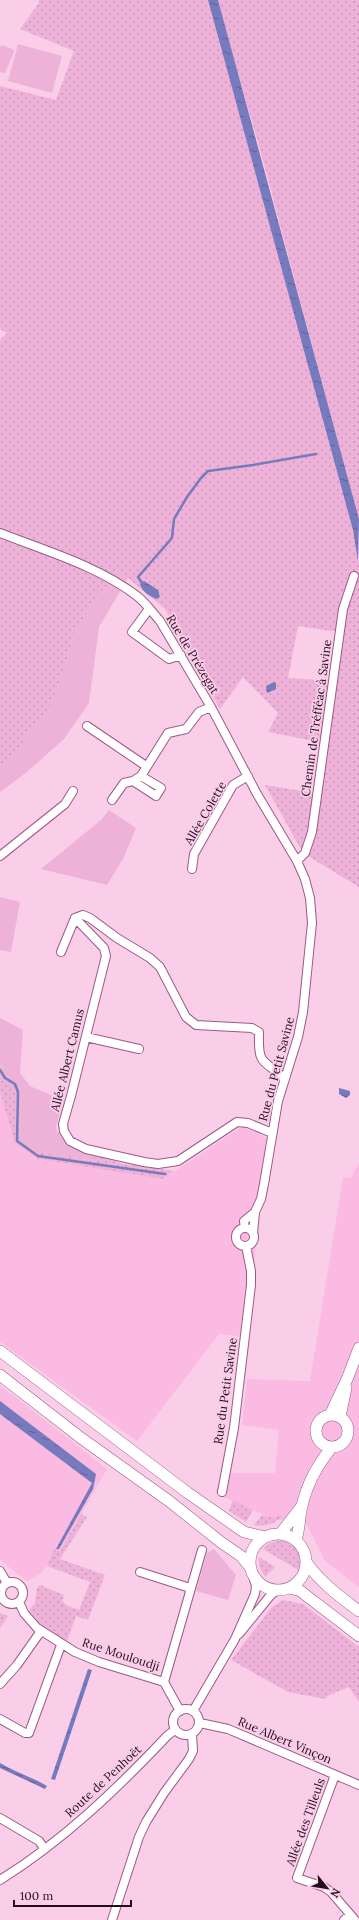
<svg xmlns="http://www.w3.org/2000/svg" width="359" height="1920" font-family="Lora,serif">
  <defs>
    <pattern id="grass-dots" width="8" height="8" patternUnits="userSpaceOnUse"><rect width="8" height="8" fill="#eeb2d8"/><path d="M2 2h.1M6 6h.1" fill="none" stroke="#cc98b9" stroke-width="1.8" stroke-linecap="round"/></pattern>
    <pattern id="water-ripples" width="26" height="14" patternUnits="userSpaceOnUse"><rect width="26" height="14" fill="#777abc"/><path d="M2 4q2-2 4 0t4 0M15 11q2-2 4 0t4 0" fill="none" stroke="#616298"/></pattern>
  </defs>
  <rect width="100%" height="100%" fill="#facee9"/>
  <path fill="#fabae2" d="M0 1092 15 1143 163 1179 243 1126 266 1138 247 1337 219 1334 137 1441 0 1342Z
    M359 1163V1587L325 1561 306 1523 273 1519 215 1493 222 1473H275L279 1430 242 1425 247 1379 310 1381 343 1177 351 1178Z
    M0 1385 107 1469 60 1551 54 1549 47 1566 40 1574 27 1581 0 1560Z"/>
  <path fill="url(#grass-dots)" fill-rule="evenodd" d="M39 0H208L355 537 359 564V887L303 853 265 785 321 794 329 744 268 732 278 713 243 677 220 709 165 609 128 578 117 574 110 584 96 596 72 638 67 661 49 710 28 733 20 751 0 770V340L7 333 0 329V86L56 100 74 51 20 29 39 3ZM298 626 331 631 343 629 337 681 288 678Z
    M218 0H359V519C330 412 301 305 273 198 256 132 235 67 218 0Z
    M0 1064C3 1073 12 1075 17 1083 24 1093 19 1126 19 1140L32 1149 43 1152 92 1161 94 1155 124 1164 174 1171 163 1179 39 1159 15 1143 0 1092Z
    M233 1500 253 1510 246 1522 229 1511Z
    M81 1514 87 1517 60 1559 105 1575 88 1620 76 1616 67 1641 72 1644 70 1646 44 1629 29 1610 35 1603 37 1588 40 1585 64 1595 62 1601 68 1606 79 1610 90 1582 47 1566 54 1549 60 1551Z
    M262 1515 274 1518 279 1515 282 1516C275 1524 265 1527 254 1525Z
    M281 1540C296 1543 305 1556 300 1571L263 1549 269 1543Z
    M259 1557 275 1567 265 1577 259 1566Z
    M283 1600 303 1604 359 1647V1702L349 1687 327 1696 325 1699 288 1692 231 1660 272 1607Z
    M0 1613 8 1616 0 1628Z"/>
  <path fill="#eeb2d8" d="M18 44 62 56 52 93 8 81Z
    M3 45 14 50V52L5 73H3L0 72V47Z
    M117 573 128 578 99 627 89 703 64 739 27 772 0 792V770L20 751 28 733 49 710 67 661 72 638 96 596 110 584Z
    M109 810 136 828 124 857 107 885 41 869 101 820Z
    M0 897 20 902 11 952 0 950Z
    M0 1018 23 1030 20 1073 30 1086 64 1101 56 1126 57 1132H59C66 1148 79 1150 94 1155L93 1161 43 1152 32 1149 19 1140 20 1090 16 1082 4 1071 0 1064Z
    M214 1549 236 1575 228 1600 196 1591 207 1553Z"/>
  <path fill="url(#water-ripples)" d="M208 0H218L359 519 358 561 353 530Z
    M144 581 158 590 160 597 156 599C150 596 142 592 140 584Z
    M274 682 276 683V689L267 693 266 686Z
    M339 1088 350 1091V1095L346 1098 339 1094Z
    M0 1401 96 1474 93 1489 59 1549H56L92 1483 0 1414Z
    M88 1669 92 1670 55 1780 51 1779Z
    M0 1763C15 1772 32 1777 47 1786L45 1789 0 1768Z"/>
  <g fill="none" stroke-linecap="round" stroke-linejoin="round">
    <path stroke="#777abc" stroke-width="2.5" d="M142 583 138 577 172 538 174 519 187 497 201 478 208 471 253 465 316 454
      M0 1070 5 1078 15 1084 18 1092 17 1141 38 1156 165 1174"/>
    <g stroke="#9b5a85" stroke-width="10">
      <path id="street" d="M0 533C46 551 98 566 137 596 146 603 153 613 160 621L211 707 257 794 297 861 305 879 310 898 312 923 303 1012 298 1037 278 1101 264 1184 261 1199 255 1212 253 1233
        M149 609 132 632 169 659 181 655
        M87 726 146 766
        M133 781 156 796 161 788 141 776
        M112 800 124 783 133 781 141 776 168 733 186 729 199 712 211 707
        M0 856 65 804 73 791
        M297 861 305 853 312 832 343 609 354 576
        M192 869 194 854 233 785 248 776
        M75 918 104 948 106 956 71 1096 63 1124 64 1131 70 1141 86 1149 144 1162 158 1164 178 1161 237 1122 248 1123 272 1133
        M61 952 75 918 83 915 90 918 117 938 150 958 160 967 186 1017 196 1025 252 1028 259 1032C258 1066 262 1058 285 1079
        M86 1037 139 1049
        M245 1228 244 1221 255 1212
        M236 1237a9 9 0 1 1 18 0a9 9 0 1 1-18 0Z
        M222 1492 234 1428 251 1285V1271L246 1246
        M0 1571 7 1583
        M140 1572 190 1588
        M1 1593a11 11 0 1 1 22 0a11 11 0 1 1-22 0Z
        M19 1602 24 1613 37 1628 75 1652 99 1662 164 1682
        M239 1634 270 1596 277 1590
        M164 1682 202 1550
        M164 1682 180 1711
        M0 1684 17 1665 41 1631
        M173 1722a13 13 0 1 1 26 0a13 13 0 1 1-26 0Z
        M193 1711 235 1639 255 1594 256 1586 253 1576
        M0 1719 25 1733H29L61 1645
        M200 1723 228 1729 359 1785
        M335 1775 297 1878 324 1887 331 1892 355 1920
        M0 1818 39 1841 44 1848
        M0 1880C63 1841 117 1789 168 1735L175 1730
        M112 1920 139 1837 146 1822 164 1793 189 1759 193 1751 192 1735
        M344 1920 350 1915"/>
    </g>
    <g stroke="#9b5a85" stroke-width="12">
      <path id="secondary" d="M0 1351 188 1493 244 1532 265 1537
        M0 1375 81 1438 169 1501 222 1543 241 1556 250 1567
        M316 1431a16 16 0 1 1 32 0a16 16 0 1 1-32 0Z
        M330 1415 348 1377 359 1348
        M340 1417 346 1388
        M250 1562a28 28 0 1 1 56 0a28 28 0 1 1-56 0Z
        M280 1534 302 1506
        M296 1540C300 1528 299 1517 302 1506 307 1484 318 1464 332 1447
        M306 1562C320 1582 340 1597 359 1611
        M289 1588 299 1590 359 1636"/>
    </g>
    <use href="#street" stroke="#fff" stroke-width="8"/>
    <use href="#secondary" stroke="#fff" stroke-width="11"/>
  </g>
  <g text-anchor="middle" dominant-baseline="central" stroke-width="3.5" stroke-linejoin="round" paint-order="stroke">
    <g font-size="12" fill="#250c1d" stroke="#facee9">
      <text transform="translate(193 654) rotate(59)">Rue de Prézegat</text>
      <text transform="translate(316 718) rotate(-82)">Chemin de Tréfféac à Savine</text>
      <text transform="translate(205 813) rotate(-60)">Allée Colette</text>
      <text transform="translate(67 1060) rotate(-76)">Allée Albert Camus</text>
      <text transform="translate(276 1069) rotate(-75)">Rue du Petit Savine</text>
      <text transform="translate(225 1391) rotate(-82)">Rue du Petit Savine</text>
      <text transform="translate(121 1654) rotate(18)">Rue Mouloudji</text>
      <text transform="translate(285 1740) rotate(23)">Rue Albert Vinçon</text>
      <text transform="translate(103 1781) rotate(-43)">Route de Penhoët</text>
      <text transform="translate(305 1822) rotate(-70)">Allée des Tilleuls</text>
    </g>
  </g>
  <g transform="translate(327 1888) rotate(120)" stroke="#facee9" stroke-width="3" paint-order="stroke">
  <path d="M0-3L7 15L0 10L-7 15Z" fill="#250c1d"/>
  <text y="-6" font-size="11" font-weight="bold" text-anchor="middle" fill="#250c1d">N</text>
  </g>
  <path d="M14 1900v6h117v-6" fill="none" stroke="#250c1d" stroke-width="2"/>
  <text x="20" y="1900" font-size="12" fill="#250c1d" stroke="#facee9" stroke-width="3" paint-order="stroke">100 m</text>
</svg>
